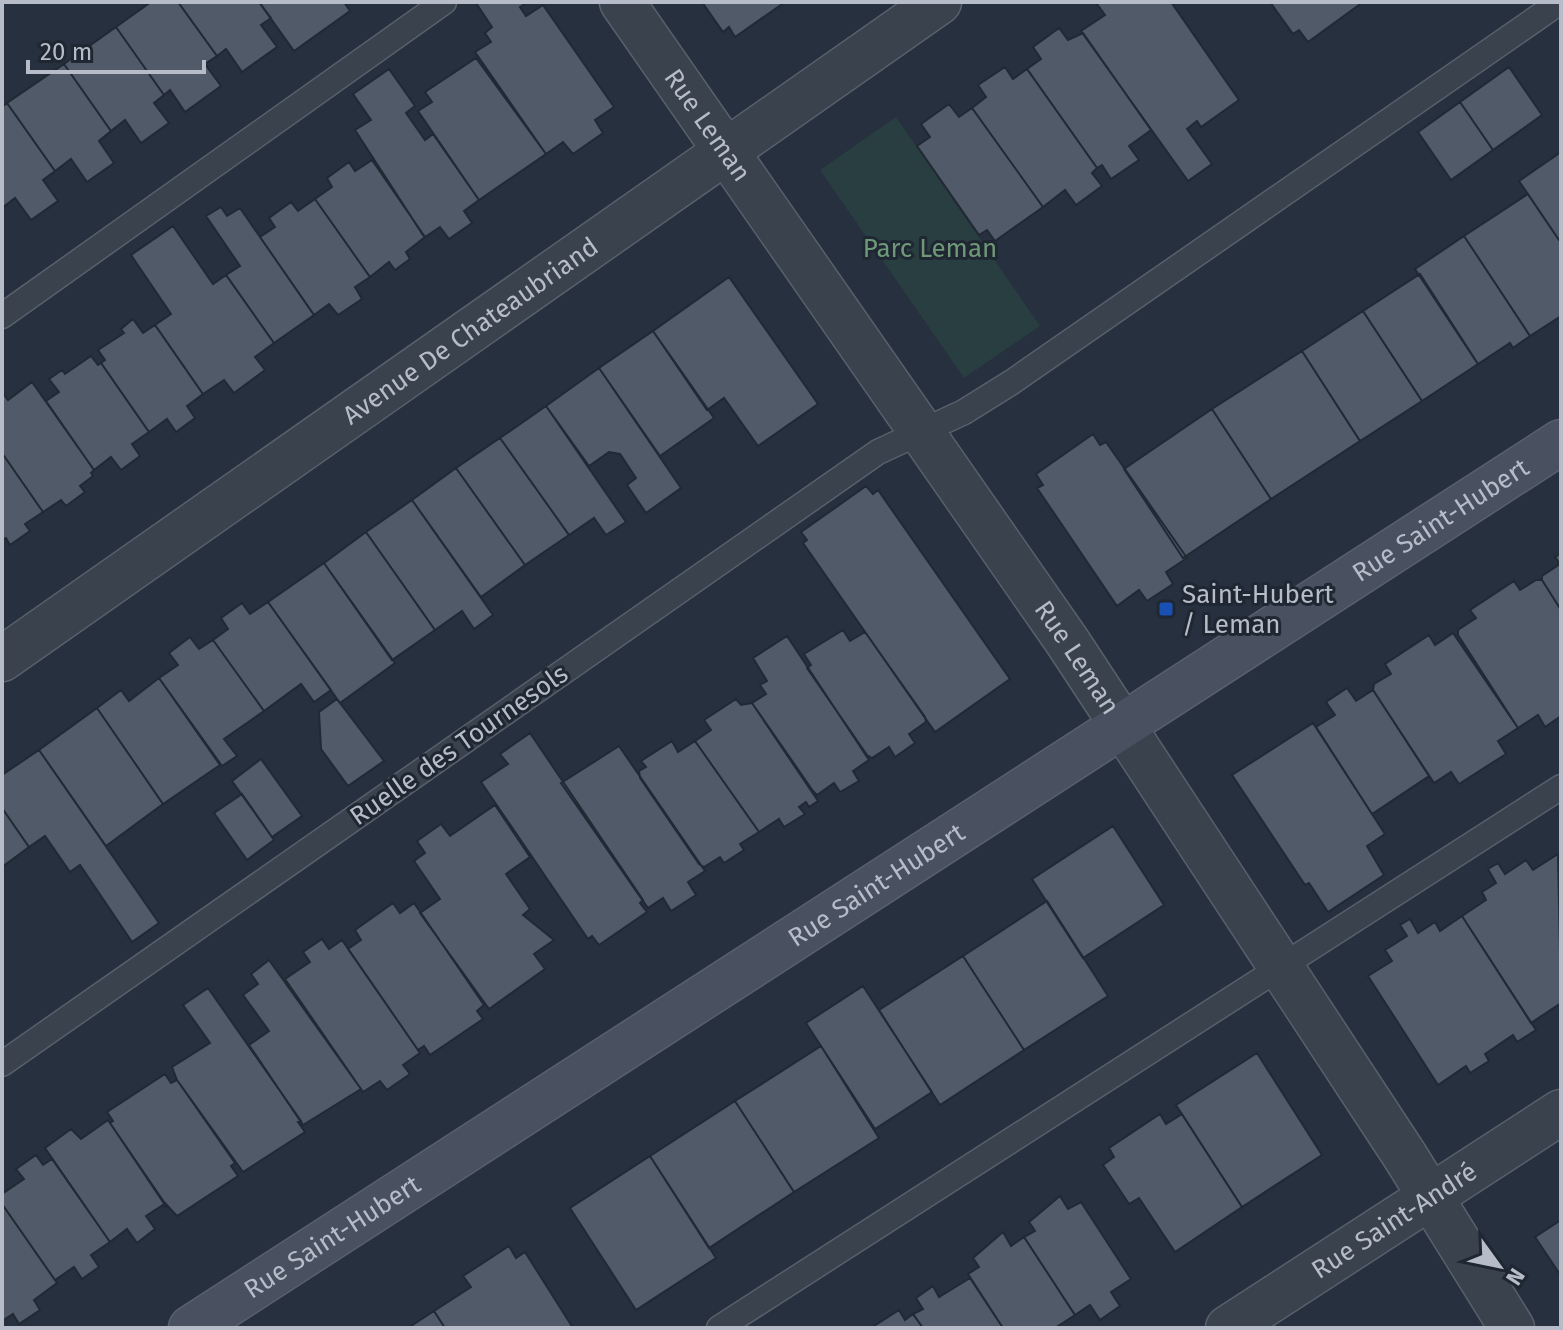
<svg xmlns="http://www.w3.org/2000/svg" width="1563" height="1330" font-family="'Fira Sans',sans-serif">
  <rect width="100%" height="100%" fill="#26303e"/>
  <path fill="#293e40" d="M896 117 1040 326 964 378 820 170Z"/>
  <path fill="#505a69" stroke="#212935" stroke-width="2" d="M151 2H178L217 56 205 64 221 86 185 112 170 90 164 95 116 27Z
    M178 2H259L271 18 261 25 277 47 242 72 226 49 217 56Z
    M259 2H344L350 11 294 51Z
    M528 2 520 7 526 16 543 5 614 107 595 120 603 133 573 154 563 142 546 154 475 52 491 42 485 33 492 27 476 3Z
    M702 2H785L735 37 729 27 723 32Z
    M1099 2H1171L1239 100 1201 127 1197 121 1187 129 1212 164 1188 181 1081 31 1105 15 1097 4Z
    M1270 2H1363L1308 42 1299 30 1293 34Z
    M116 27 164 95 154 103 169 123 141 143 125 120 111 131 64 64Z
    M1059 28 1068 40 1083 33 1151 130 1129 146 1139 160 1111 179 1102 165 1097 168 1027 69 1041 59 1033 47Z
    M476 58 546 154 479 200 418 111 432 102 425 92Z
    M64 64 111 131 99 141 114 163 87 182 71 159 55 171 7 103Z
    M1005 67 1013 79 1027 69 1097 168 1092 173 1102 186 1076 205 1065 190 1043 207 972 108 986 97 978 85Z
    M1509 67 1542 115 1493 150 1460 102Z
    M389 69 415 106 406 113 425 140 433 134 479 200 464 211 472 223 449 239 440 227 425 237 423 235 355 130 371 120 353 94Z
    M1460 102 1493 150 1451 180 1418 132Z
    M7 103 55 171 43 180 58 201 31 220 15 198 2 208V107Z
    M949 104 959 117 972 108 1043 207 995 241 987 230 979 235 917 146 930 137 921 124Z
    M1561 152V243L1519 181Z
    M372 160 425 237 406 252 410 259 395 270 389 262 370 277 315 199 332 187 327 178 349 162 355 171Z
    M1528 194 1561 243V316L1530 336 1464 236Z
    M315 199 370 277 355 287 362 299 338 315 329 304 314 315 260 237 275 227 269 218 291 202 298 211Z
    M221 207 227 216 240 208 314 315 274 343 226 275 240 266 206 216Z
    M173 226 213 284 226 275 274 343 255 357 265 370 234 393 224 380 203 394 155 325 171 314 131 255Z
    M1464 236 1530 336 1513 348 1510 343 1478 364 1415 269Z
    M1420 274 1478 364 1422 401 1363 311Z
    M729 277 818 404 758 446 724 398 707 410 653 331Z
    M1363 311 1422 401 1360 441 1302 351Z
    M133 319 143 333 155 325 203 394 187 406 195 418 176 432 167 419 149 432 101 363 105 360 98 350 124 333 121 329Z
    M653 331 714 418 660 456 599 368Z
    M1302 351 1360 441 1271 499 1212 409Z
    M91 356 98 365 101 363 149 432 132 444 140 456 121 470 111 457 94 470 46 401 59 392 49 379 62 370 65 374Z
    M599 368 681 488 646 513 627 485 636 478 620 454 609 452 589 466 546 406Z
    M32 382 94 470 91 473 93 476 80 486 85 492 66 506 61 500 43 512 2 453V392L8 400Z
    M546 406 626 522 606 535 594 518 569 535 500 438Z
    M1212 409 1271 499 1183 558 1124 469Z
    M1093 434 1100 445 1106 442 1187 558 1166 572 1173 584 1147 601 1139 590 1117 606 1037 488 1043 485 1036 474Z
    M500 438 569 535 525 565 456 468Z
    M2 453 43 512 25 524 30 531 10 545 6 538 2 540Z
    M456 468 525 565 481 597 412 500Z
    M866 486 873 494 878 490 1010 679 935 732 803 543 807 540 801 532Z
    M412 500 493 615 474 629 462 611 435 630 366 532Z
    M366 532 435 630 392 660 324 563Z
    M1561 553V610L1542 580V576L1560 564 1555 557Z
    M324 563 395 663 340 703 268 602Z
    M1536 580H1542L1561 610V716L1545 727 1538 715 1518 728 1458 635V630L1476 618 1470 610 1514 581 1520 590Z
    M268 602 331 690 314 702 301 684 264 711 213 640 228 629 221 618 242 603 250 614Z
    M843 630 850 641 865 632 925 717 926 722 909 734 915 743 895 757 889 747 872 758 867 755 807 668 811 665 804 654Z
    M1453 633 1518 728 1498 741 1506 754 1459 784 1451 772 1434 783 1373 690 1374 684 1391 674 1385 664 1429 635 1435 645Z
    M787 636 869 760 853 771 859 781 840 792 834 783 817 795 813 791 752 703 766 694 760 685 767 681 753 658Z
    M190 637 199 649 213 640 264 711 224 739 237 756 222 766 159 678 178 665 169 653Z
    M159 678 220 765 163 804 97 708 121 690 129 701Z
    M1347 688 1356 701 1373 690 1429 776 1372 814 1316 727 1335 715 1326 702Z
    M337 699 384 761 348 786 321 749 319 712Z
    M736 699 741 705 752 703 818 801 809 807 806 802 799 807 805 814 784 827 779 819 759 832 695 741 711 730 704 720Z
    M97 708 163 804 106 846 39 750Z
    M1313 723 1385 834 1367 846 1384 875 1328 912 1309 883 1305 885 1232 775Z
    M530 733 643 900 640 903 647 912 599 945 592 936 588 939 481 782 508 764 500 754Z
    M672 741 678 752 695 741 759 832 740 844 744 850 724 863 720 857 704 867 699 864 640 778 639 771 646 767 641 761Z
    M619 746 705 871 688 882 696 895 671 911 663 898 648 908 561 783Z
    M39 750 159 923 132 942 80 865 70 872 45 836 29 847 2 808V775Z
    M261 759 302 816 272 837 232 781Z
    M242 794 274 840 247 860 214 813Z
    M495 805 530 857 506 874 530 909 523 915 554 940 534 954 545 969 489 1009 420 913 440 899 414 861 425 853 417 841 441 824 450 836Z
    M2 808 29 847 2 867Z
    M1113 826 1164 905 1083 958 1032 879Z
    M1558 854 1561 1003 1531 1023 1462 916 1486 900 1482 892 1496 883 1488 869 1498 863 1505 874 1526 860 1533 870Z
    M1047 901 1108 996 1024 1050 963 956Z
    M393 903 400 913 414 903 484 1005 477 1011 483 1019 430 1055 424 1046 418 1050 348 949 361 940 355 930Z
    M1462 916 1536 1030 1517 1042 1513 1035 1485 1054 1489 1061 1470 1073 1466 1066 1438 1085 1368 976 1392 961 1385 950 1407 936 1400 925 1410 919 1418 933 1435 922 1440 931Z
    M322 939 329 949 342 940 420 1053 403 1065 410 1074 387 1090 380 1081 363 1092 285 979 310 962 303 952Z
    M963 956 1024 1050 940 1105 879 1010Z
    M269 960 361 1089 303 1125 249 1045 269 1031 243 995 258 984 251 974Z
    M863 986 932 1092 875 1129 806 1023Z
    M208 988 301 1121 298 1122 305 1132 243 1172 177 1080 172 1067 210 1043 183 1005Z
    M821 1046 879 1138 794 1192 735 1101Z
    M1257 1053 1322 1155 1242 1207 1176 1105Z
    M165 1074 171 1083 177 1080 235 1163 231 1166 238 1176 177 1216 164 1202 110 1123 113 1121 107 1112Z
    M735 1101 794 1192 709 1248 650 1156Z
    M1160 1114 1166 1124 1182 1114 1242 1207 1175 1252 1139 1198 1129 1204 1103 1165 1114 1157 1109 1148Z
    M108 1120 167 1208 163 1205 146 1216 155 1229 137 1243 127 1229 110 1242 45 1148 71 1129 81 1139Z
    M36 1155 43 1165 52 1159 110 1242 91 1255 99 1267 82 1279 74 1267 55 1280 2 1204V1194L24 1179 16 1169Z
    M650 1156 716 1258 636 1310 570 1208Z
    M1060 1196 1068 1209 1081 1202 1131 1279 1111 1292 1120 1306 1100 1320 1090 1305 1075 1315 1024 1237 1035 1231 1029 1222Z
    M2 1204 57 1283 34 1300 40 1310 19 1324 13 1314 2 1321Z
    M1561 1220V1276L1535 1237Z
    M1003 1232 1011 1246 1024 1237 1075 1315 1055 1328H1003L968 1274 979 1267 973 1258Z
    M509 1246 516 1258 525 1252 573 1328H445L434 1311 471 1287 463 1276Z
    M970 1278 1003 1328H923L913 1314 923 1309 916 1298 933 1286 939 1297Z
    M899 1310 905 1320 913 1314 923 1328H871Z
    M434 1311 445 1328H408Z"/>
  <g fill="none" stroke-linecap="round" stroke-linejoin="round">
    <g stroke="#58606c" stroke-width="27">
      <path id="lane" d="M2 316 444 2
        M2 1064 878 452 964 412 1012 382 1560 2
        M719 1328 1561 787"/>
    </g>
    <g stroke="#58606c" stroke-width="47">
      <g id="street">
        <path id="s1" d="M622 2 1067 641 1405 1156 1512 1328"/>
        <path id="s2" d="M2 659 939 2"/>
        <path id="s3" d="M1228 1328 1561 1112"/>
      </g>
    </g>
    <g stroke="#58606c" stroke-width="47">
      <g id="secondary">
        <path id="s4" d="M191 1328 1561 442"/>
      </g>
    </g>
    <use href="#lane" stroke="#3a424e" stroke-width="24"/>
    <use href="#street" stroke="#3a424e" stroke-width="44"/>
    <use href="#secondary" stroke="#495160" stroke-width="44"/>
  </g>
  <rect fill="#1a4fb4" stroke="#1f2733" stroke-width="3" x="1158" y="601" width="16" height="16" rx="4"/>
  <g text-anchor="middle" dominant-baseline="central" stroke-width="6" stroke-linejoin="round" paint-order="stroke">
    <g font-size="26" fill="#b6bdc9" stroke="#1f2733">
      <text stroke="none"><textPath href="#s1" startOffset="150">Rue Leman</textPath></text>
      <text stroke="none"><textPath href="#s2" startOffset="572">Avenue De Chateaubriand</textPath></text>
      <text stroke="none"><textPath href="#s4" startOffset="1488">Rue Saint-Hubert</textPath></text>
      <text stroke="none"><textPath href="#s1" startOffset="798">Rue Leman</textPath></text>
      <text transform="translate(459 745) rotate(-35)">Ruelle des Tournesols</text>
      <text stroke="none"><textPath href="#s4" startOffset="816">Rue Saint-Hubert</textPath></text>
      <text stroke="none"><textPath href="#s3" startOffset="198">Rue Saint-André</textPath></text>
      <text stroke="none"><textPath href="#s4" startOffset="168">Rue Saint-Hubert</textPath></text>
    </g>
    <g font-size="26" fill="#6f9878" stroke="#1f2733">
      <text x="930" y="248">Parc Leman</text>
    </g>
    <g font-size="26" fill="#b6bdc9" stroke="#1f2733" text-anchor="start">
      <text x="1182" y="594">Saint-Hubert<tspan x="1182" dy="30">/ Leman</tspan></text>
    </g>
  </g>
  <rect width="1563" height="1330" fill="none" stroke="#b6bdc9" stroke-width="8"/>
  <g transform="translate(1499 1266) rotate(123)" stroke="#1f2733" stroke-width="6" paint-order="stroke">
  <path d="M0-6L14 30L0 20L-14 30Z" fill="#b6bdc9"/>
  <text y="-12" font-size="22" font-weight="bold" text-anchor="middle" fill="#b6bdc9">N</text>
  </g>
  <path d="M28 60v12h176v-12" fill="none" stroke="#b6bdc9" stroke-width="4"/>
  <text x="40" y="60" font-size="24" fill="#b6bdc9" stroke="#1f2733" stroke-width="6" paint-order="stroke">20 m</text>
</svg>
